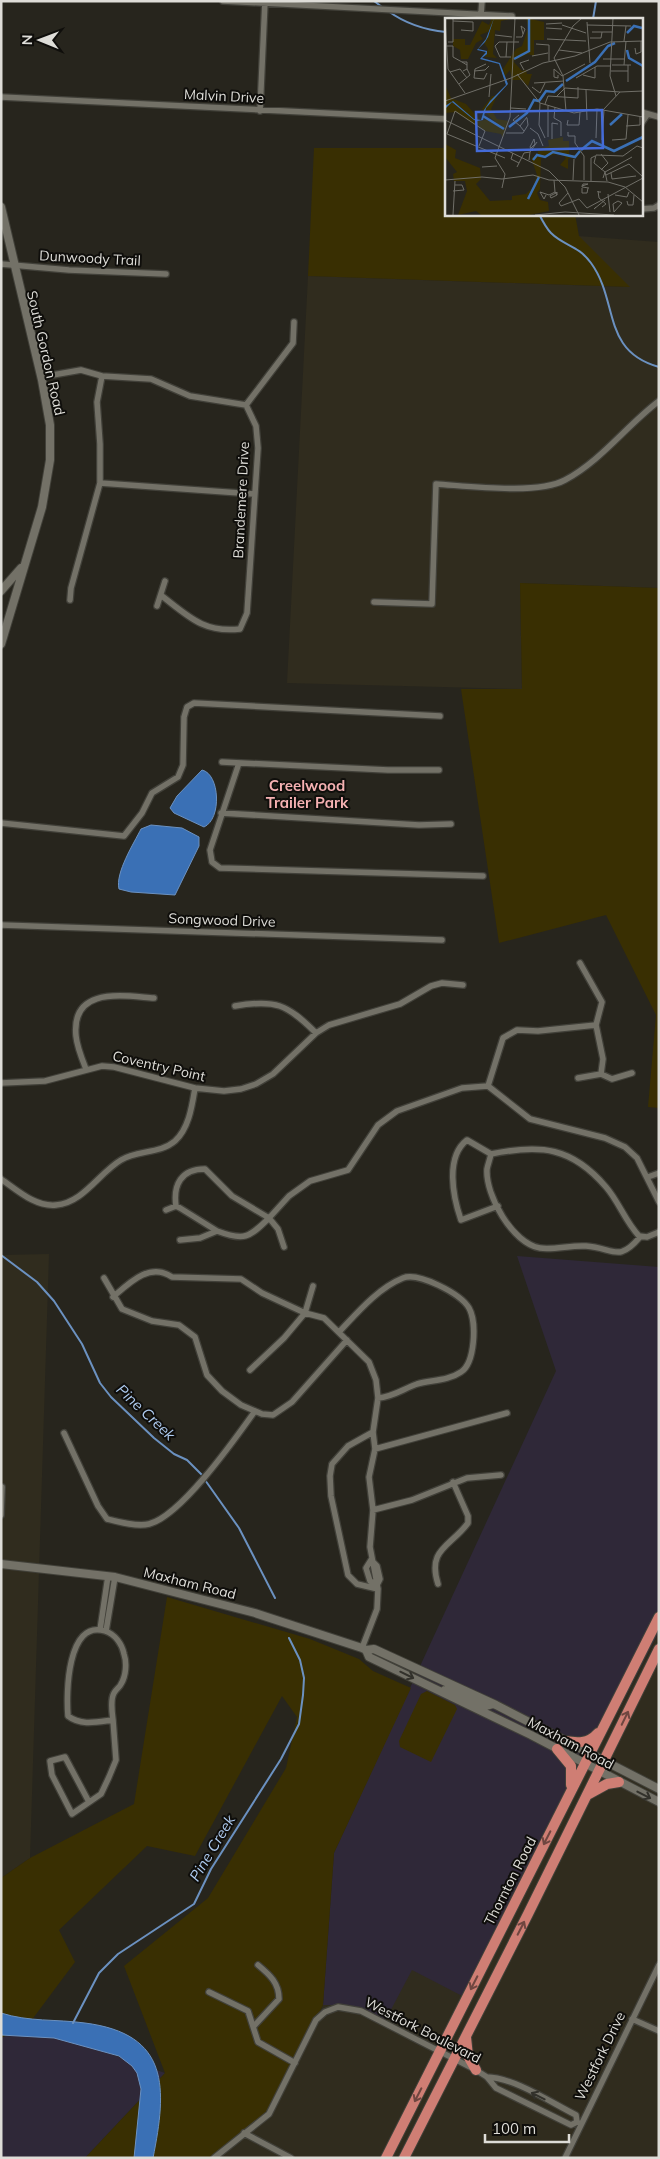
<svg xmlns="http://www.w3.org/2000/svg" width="660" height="2159" font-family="Mulish,sans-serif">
  <rect width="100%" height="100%" fill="#27251d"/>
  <path fill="#2f2838" d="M517 1256 659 1267V1632L470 2000 385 2021 353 2006 323 2005 334 1853 556 1371Z
    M28 2025 165 2073 85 2158H1V2038Z"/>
  <path fill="#302c1e" d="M578 236 659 242V588L520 583 522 689 287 683 308 276 629 287Z
    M49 1254 30 1858 1 1878V1255Z
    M659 1632V2158H219L266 2115 323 2005 353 2006 385 2021 412 1970 470 2000Z"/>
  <path fill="#392f02" d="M314 148H446V214H575L579 236 630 287 308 276Z
    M520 583 659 588V1108L648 1107 656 1015 606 915 499 943 461 689H522Z
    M167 1597 310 1639 359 1659 373 1671 411 1688 334 1853 323 2005 266 2115 219 2158H85L165 2073 124 1966 208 1898 286 1768 297 1717 282 1696 195 1856 147 1846 59 1930 75 1962 28 2025 1 2038V1878L30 1858 134 1804Z
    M427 1691 455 1705 457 1709 431 1762 400 1747 399 1741 421 1694Z"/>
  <path fill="#3a70b5" stroke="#6b91c0" d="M202 770C220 774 222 819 204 827L174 813 170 808 177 796Z
    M151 825 182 828 199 837V846L175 895 131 892 119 889C115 873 134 843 141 829Z
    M1 2013C29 2022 56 2019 85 2023 170 2034 167 2088 153 2158H134L141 2089 137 2073 132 2066 119 2056 54 2038 1 2035Z"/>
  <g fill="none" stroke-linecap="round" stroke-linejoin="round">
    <path stroke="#6b91c0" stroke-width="2" d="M374 1 382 7
      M388 11C406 24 425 30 446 32
      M593 19 596 1
      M539 214C542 220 546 228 551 233 564 246 578 245 591 263 619 301 601 351 659 367
      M1 1255 37 1282 54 1301 82 1344 100 1383 111 1397 154 1438 174 1454 187 1460 203 1476
      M205 1480 239 1528 275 1598
      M73 2023 99 1973 118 1954 194 1904 211 1869 281 1759 299 1724 303 1695 304 1678 300 1660 289 1638"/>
    <g stroke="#414039" stroke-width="8">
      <path id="street" d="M223 1 512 16
        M481 14 482 1
        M1 97 446 119
        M260 111 265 1
        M641 112 659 117
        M641 124 647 115
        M641 209 654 208 659 205
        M1 264 69 270 166 274
        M41 377 81 370 102 376 151 379 190 396 246 405 256 426 258 448 247 613 240 629C204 633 189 617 162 596
        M246 405 293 343 294 322
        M100 483 254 494
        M70 600 71 588 100 483V444L97 402 102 376
        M374 602 432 604 436 484C468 486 538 495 565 480 601 461 627 425 659 401
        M157 606 165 581
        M222 762 388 770H439
        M239 763 210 850 212 862 220 868 483 876
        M221 813 419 825 451 824
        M1 823 124 836 142 813 152 793 178 777 183 765 184 717 187 707 194 703 440 716
        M1 925 442 940
        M235 1006C275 999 287 1004 316 1033
        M86 1069C82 1059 77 1047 76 1036 71 986 123 996 154 998
        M601 1074 612 1079 632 1073
        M578 1078 601 1074 603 1059 596 1025 602 1002 580 963
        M1 1083 45 1081 102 1066 114 1067 195 1088 224 1091 241 1089 256 1084 273 1074 316 1033 329 1025 400 1004 431 986 442 983 463 985
        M488 1086 503 1038 517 1030 538 1031 596 1025
        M491 1154 467 1140C445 1157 453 1197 461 1220L498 1206
        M648 1177 659 1173
        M1 1179C17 1190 35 1207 56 1205 83 1203 99 1173 121 1160 137 1150 160 1154 175 1141 189 1128 192 1106 195 1088
        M176 1206C173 1185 181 1169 205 1169L232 1196 269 1218C249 1238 244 1241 217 1231L200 1238 180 1240
        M166 1210 176 1206 180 1208 217 1231
        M640 1237C618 1263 614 1248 586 1246 571 1245 554 1250 540 1248 513 1244 485 1195 487 1169 488 1164 490 1159 491 1154 541 1144 572 1147 606 1187 619 1202 625 1221 639 1236L647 1237 659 1232
        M284 1247 278 1229 269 1218 289 1196 310 1181 348 1170 378 1125 397 1111 462 1088 488 1086 530 1119 605 1138 625 1147 637 1158 659 1202
        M104 1278 122 1309 152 1321 179 1325 195 1337 207 1375 222 1391 241 1405 262 1414 273 1415 292 1402 347 1340
        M113 1297C130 1282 150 1262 172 1277L241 1279 262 1293 305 1313 324 1318 369 1362 376 1380 378 1398 373 1432 375 1449 369 1477 373 1510 370 1547 378 1589 377 1609 362 1648
        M339 1332C357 1313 378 1288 403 1278 418 1272 460 1293 469 1308 477 1322 475 1363 461 1372 448 1381 431 1380 417 1384 403 1389 393 1397 378 1398
        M250 1370 284 1338 305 1313 313 1286
        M373 1432 348 1446 332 1464 330 1476 331 1496 348 1575 357 1584 378 1589
        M64 1433 98 1506 107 1519C119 1522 137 1527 149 1524 181 1516 235 1439 255 1411
        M375 1449 507 1413
        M373 1510 412 1500 467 1478 501 1475
        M1 1515 2 1487
        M371 1560 366 1568 370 1581 377 1585
        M371 1560 377 1566 380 1579 377 1585
        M438 1584C427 1549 450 1547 468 1523V1516L453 1482
        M100 1630 108 1576
        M106 1631 115 1577
        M89 1802 65 1757 50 1761 52 1775 72 1814 101 1794 109 1777 116 1760 113 1720C97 1722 81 1726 68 1716 66 1694 67 1619 105 1631 115 1634 122 1644 124 1654 127 1663 126 1676 121 1684 120 1687 116 1689 114 1693 110 1700 112 1712 113 1720
        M209 1992 248 2011 258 2042 295 2063
        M632 2019 659 2031
        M254 2026 279 1999C279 1983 270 1975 258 1965
        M487 2077C515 2078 550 2102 576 2115L577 2122 580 2123
        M244 2133 291 2158
        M214 2158 269 2114 316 2020 325 2012 338 2007 361 2011 476 2070 487 2077 496 2088 571 2125 577 2122
        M565 2158 659 1965"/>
    </g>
    <g stroke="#414039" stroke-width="10">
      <path id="secondary" d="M1 207 42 380 50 425V460L42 507 1 644
        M1 591 21 568
        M1 1564 115 1577 255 1613 362 1648 366 1650 369 1657 531 1735 659 1802
        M366 1650 374 1649 496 1705 659 1789
        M445 1690H451L485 1706 493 1704"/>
    </g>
    <g stroke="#414039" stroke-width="12">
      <path id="highway" d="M564 1741C578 1743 588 1744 598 1733
        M557 1749 571 1766V1785
        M587 1795 607 1784 619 1782
        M466 2037 468 2056 476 2070
        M386 2158 659 1617
        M404 2158 528 1914 659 1649"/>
    </g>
    <use href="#street" stroke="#737167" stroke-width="5.5"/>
    <use href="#secondary" stroke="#737167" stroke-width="8"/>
    <use href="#highway" stroke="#cf7e74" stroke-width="10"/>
  </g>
  <defs><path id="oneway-shaft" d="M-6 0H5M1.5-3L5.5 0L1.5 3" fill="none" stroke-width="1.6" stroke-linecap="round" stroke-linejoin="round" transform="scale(1.25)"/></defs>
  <g stroke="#32312b">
    <use href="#oneway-shaft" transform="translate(407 1675) rotate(26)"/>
    <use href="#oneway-shaft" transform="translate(644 1795) rotate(27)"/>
    <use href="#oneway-shaft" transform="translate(538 2096) rotate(-153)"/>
  </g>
  <g stroke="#6f4640">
    <use href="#oneway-shaft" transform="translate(625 1718) rotate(-64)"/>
    <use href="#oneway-shaft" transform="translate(547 1838) rotate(117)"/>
    <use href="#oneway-shaft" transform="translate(521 1928) rotate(-63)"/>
    <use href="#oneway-shaft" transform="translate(474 1983) rotate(117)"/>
    <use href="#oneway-shaft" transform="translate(418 2095) rotate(117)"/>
  </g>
  <g text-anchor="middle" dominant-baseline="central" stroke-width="4" stroke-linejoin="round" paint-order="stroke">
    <g font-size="14" fill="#deddd8" stroke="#0f0e0b">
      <text transform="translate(224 96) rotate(3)">Malvin Drive</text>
      <text transform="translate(90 258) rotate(3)">Dunwoody Trail</text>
      <text transform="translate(46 353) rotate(77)">South Gordon Road</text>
      <text transform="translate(241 500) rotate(-87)">Brandemere Drive</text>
      <text transform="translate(222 920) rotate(2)">Songwood Drive</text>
      <text transform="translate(159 1066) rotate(13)">Coventry Point</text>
      <text transform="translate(190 1583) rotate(14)">Maxham Road</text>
      <text transform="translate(571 1743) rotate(28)">Maxham Road</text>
      <text transform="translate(510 1881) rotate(-63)">Thornton Road</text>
      <text transform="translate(423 2030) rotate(27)">Westfork Boulevard</text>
      <text transform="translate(600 2056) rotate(-64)">Westfork Drive</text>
    </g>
    <g font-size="15" font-weight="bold" fill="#f5b1b2" stroke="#0f0e0b">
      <text x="307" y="785">Creelwood<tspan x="307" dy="17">Trailer Park</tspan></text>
    </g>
    <g font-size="15" font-style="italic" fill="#afccf1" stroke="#0f0e0b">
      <text transform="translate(146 1412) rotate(43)">Pine Creek</text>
      <text transform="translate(212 1848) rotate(-59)">Pine Creek</text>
    </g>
  </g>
  <g transform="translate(445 18)">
    <rect width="198" height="198" fill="#27251d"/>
    <path d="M47 0 65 1 56 3 55 13 50 12 48 36 52 40 40 39 43 31 39 25 45 13 35 17 38 21 31 25 23 41H16L15 32 8 28V21H20V27H25L37 3 44 7ZM81 0 99 4V22H89V38L83 36 68 43 77 53 81 52 82 56H87L83 68 77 62H67L65 52 60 58 58 51 71 31 77 28 83 10ZM0 67 6 80 21 86 36 103 42 101 57 111 37 91 47 78H52L46 91 52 101 64 103 58 120 56 116 40 113 11 94 0 95ZM118 119V123H124V137H134L123 141V151L115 147 121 140 115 135 96 140 95 171 92 175 95 182 103 184 104 193 84 197H36L31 193 13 197 22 173 20 163H9L8 156 12 154 0 139V126L11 132 10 140 35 150 36 161 31 166 45 183 67 182V178L81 176 88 169 92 157 86 140 93 137V131L104 128 103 122Z" fill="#392f02"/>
    <path d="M49 0 43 19 40 24 33 31 42 33V36L37 40 55 45 63 66 41 90 38 102 32 103 29 102 7 84 0 91V88L8 83 29 101 36 102 39 92 45 83 61 67 54 46 35 41 41 34 32 32 41 21Z" fill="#3a70b5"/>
    <path fill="none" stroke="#3a70b5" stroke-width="2.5" d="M182 15 189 8 197 10M182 32 184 40 198 48M69 41 84 33V0M121 63 150 44 163 28 170 25M38 98 59 111M165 107 177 96M64 109 82 95 89 82 94 83 101 73 109 74 118 66M136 132 147 123 169 133 198 119M88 142 92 137 100 139 108 134 130 139 135 133M83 181 94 159"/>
    <path fill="none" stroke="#706f68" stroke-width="1" d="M0 0 3 51 20 75M168 0 165 58 171 78M8 3 28 4M142 4 145 45M101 6 117 5M117 7 141 15M142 7 186 8M101 10 117 11M16 12 28 13V4M147 14H167M50 17 67 19M71 19H77L80 11 76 8 78 16M145 20H156L157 14M102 21 141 23M179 23 181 8M3 24H8V0M91 26 104 27V43M1 28H8V39L17 44M190 30 191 36 196 34V23M114 32 137 35M87 38 103 35M61 39 62 24M66 39H55L50 28 54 24H74M158 41H180M41 46 30 51 29 60 39 61 42 55M22 47 17 44H22V51M167 47H186M179 47 181 23M79 52 75 45 84 42M29 53 40 52 44 48M166 53H183M5 54 15 51 22 60M72 56 95 85 129 95 152 91 198 99M113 57V60L109 59V51L117 58 140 46M138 57 150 60V49M131 60 152 48H166M183 64V47M89 65 119 63M14 66 25 57 22 51 18 53M87 69 95 75 100 65M141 72 142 102M44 79 46 56M111 79 120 70 175 74M0 83 66 60 98 45 130 38 165 24 198 23M95 85 94 107 100 120M100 86 103 78 133 80V69M110 89 109 100 116 104V118M66 90 81 91M158 92 175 74 198 73M121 93 118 58 109 40 128 8 137 0M74 97 68 102 75 108M0 102 104 153 120 169 134 197M123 102 122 107H134L135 94M181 108 195 107V99M85 110 93 116 98 128M79 113 75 108 82 99M123 114V118H130V125L139 138V162M61 115H78L83 107 82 100M103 119V88M151 120 152 91M107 121V105L113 106M157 122 159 92M167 122 181 121 183 97M34 128 40 113 10 93 2 116 60 140M54 129 50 140 60 156 57 170M54 129 65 99 70 0M86 130 90 126 89 121 85 129 87 133 89 131M68 135 66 141 74 145M84 142 85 134 92 124M37 149 52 148M72 149 79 135 85 134M156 152 163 145 156 136M166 155 167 161 191 158M161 157 184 146 198 159M158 160 160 154 187 139M0 162 37 159 57 161 88 157 104 162 163 164 180 169M128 162 129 141M146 163V140L150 138M162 163 160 154 149 145 151 137 178 138 192 128 198 130M137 168 143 166H138L137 168V169L144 170M180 169 198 184M137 170V175H142L143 170M8 173 19 172 17 167H10M110 174 111 175 112 177 106 180 105 178 111 175 112 174V177M156 174H153V173L154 180 161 186 157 189M123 175 114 185 116 188 134 181 142 190M163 176 165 194M101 177 99 181 95 174 104 177 110 174 109 162M170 177 182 179 184 174M173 183 177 185 169 194 168 186ZM182 183 183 187H188L189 177M151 189 149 191 160 182M142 190 198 160M8 197 10 163M90 197 120 194 169 197"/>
    <path fill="#446bd8" fill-opacity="0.15" stroke="#446bd8" stroke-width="2.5" d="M157 92 158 130 32 133 31 94Z"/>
    <rect width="198" height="198" fill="none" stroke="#deddd8" stroke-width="2.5"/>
  </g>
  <rect width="660" height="2159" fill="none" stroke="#deddd8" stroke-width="5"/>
  <g transform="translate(40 40) rotate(271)" stroke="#0f0e0b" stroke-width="4" paint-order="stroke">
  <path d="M0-4L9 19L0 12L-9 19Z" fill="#deddd8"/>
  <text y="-8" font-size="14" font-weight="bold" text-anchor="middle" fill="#deddd8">N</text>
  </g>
  <path d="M485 2134v8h84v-8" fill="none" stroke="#deddd8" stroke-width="2.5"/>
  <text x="492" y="2134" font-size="15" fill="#deddd8" stroke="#0f0e0b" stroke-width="4" paint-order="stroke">100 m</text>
</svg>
